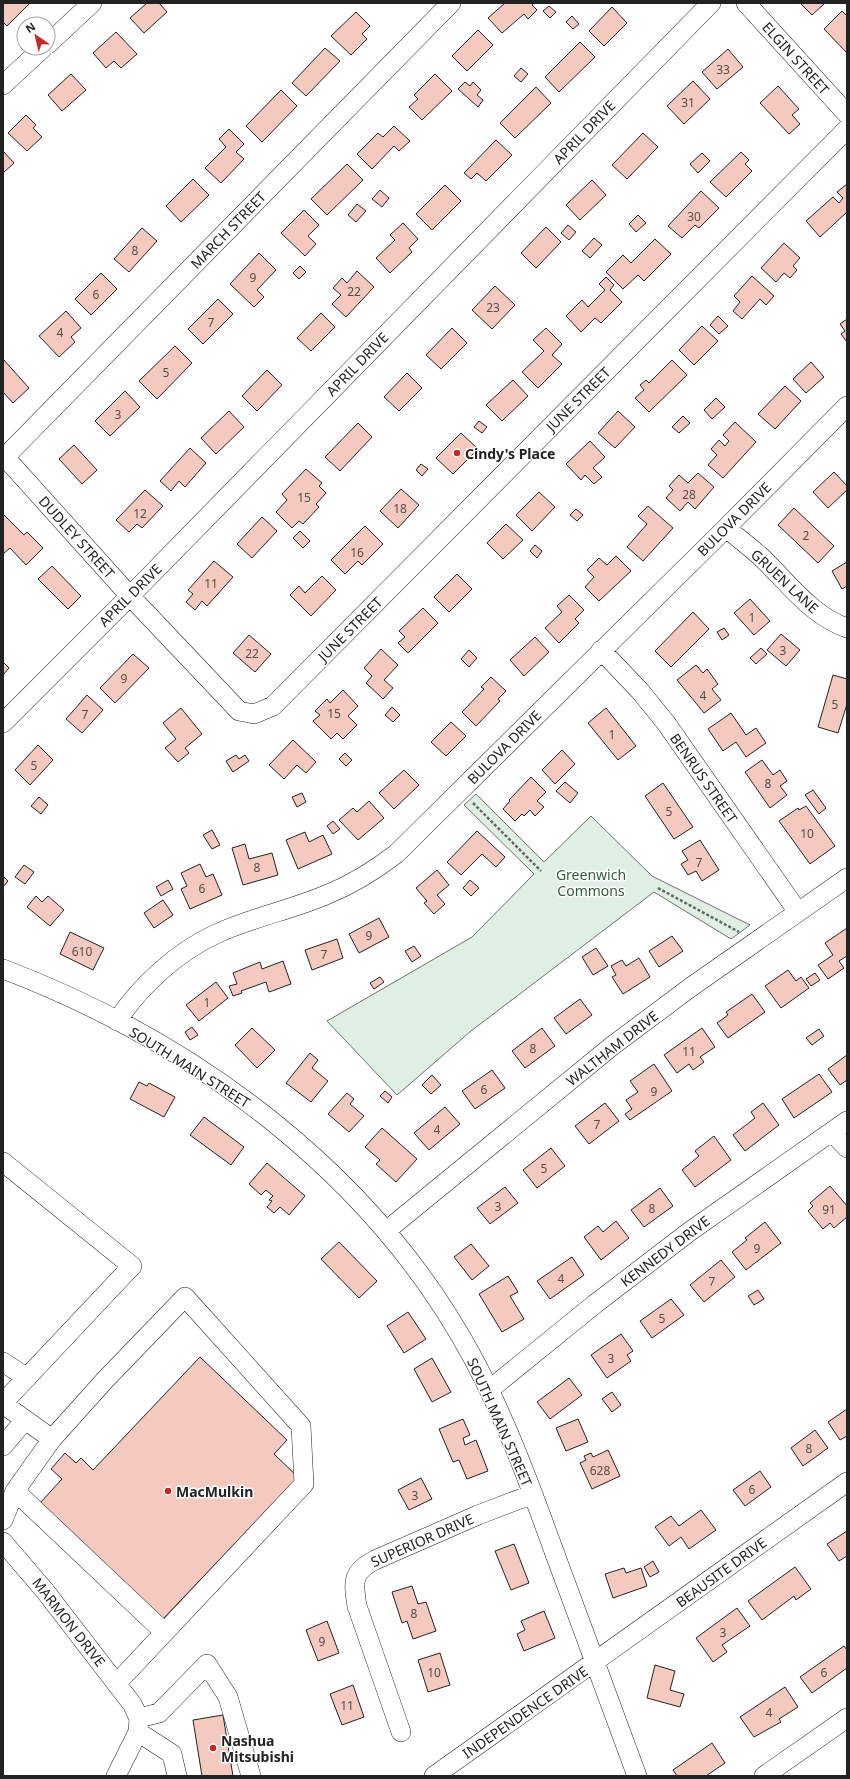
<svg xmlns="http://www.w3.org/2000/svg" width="850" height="1779" font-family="'Noto Sans',sans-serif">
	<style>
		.green { fill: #e0efe3; stroke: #6f6f6f }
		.building { fill: #f3c9c0; stroke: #222 }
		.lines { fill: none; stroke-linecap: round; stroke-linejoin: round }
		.minor-casing { stroke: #222; stroke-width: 20 }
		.path { stroke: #646464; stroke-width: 2.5; stroke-dasharray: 3 2; stroke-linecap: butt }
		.minor { stroke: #fff; stroke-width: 19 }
		.poi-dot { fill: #c62828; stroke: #fff; stroke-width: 1.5 }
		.labels { text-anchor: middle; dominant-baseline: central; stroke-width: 3; stroke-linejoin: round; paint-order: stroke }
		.number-label { font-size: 12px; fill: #564c4a }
		.street-label { font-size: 14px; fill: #222; stroke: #fff }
		.poi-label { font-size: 14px; font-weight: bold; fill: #222; stroke: #fff; text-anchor: start }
		.park-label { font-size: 14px; fill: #2f5e38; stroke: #fff }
	</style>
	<rect width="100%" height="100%" fill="#fff"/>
	<path class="green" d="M476 794 544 862 591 816 652 876 750 925 731 939 654 892 471 1031 397 1095 327 1021 472 937 534 874 464 805Z"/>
	<path class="building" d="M3 3H30L7 26 3 22Z
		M147 3H159L167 12 144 33 130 18Z
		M505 3H534L532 5 537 10 528 19 524 14 502 33 488 18Z
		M800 3H825L812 15Z
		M549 6 556 12 550 18 543 11Z
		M612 7 627 23 604 46 589 31Z
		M842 11 847 16V53L824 29Z
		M356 12 370 26 362 34 367 39 351 55 331 36Z
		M572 16 579 24 573 29 566 22Z
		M478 30 493 45 467 71 452 56Z
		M116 32 137 54 121 68 114 61 106 68 93 53Z
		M580 42 595 57 559 92 545 77Z
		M325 48 340 61 306 96 292 83Z
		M728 49 743 67 717 89 702 72Z
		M521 68 528 74 521 82 514 76Z
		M71 74 86 90 62 111 48 95Z
		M435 74 452 91 422 120 409 107 418 99 414 95Z
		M693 81 710 99 684 124 667 106Z
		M465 82 470 86 473 82 481 90 477 95 483 100 478 107 458 89Z
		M778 86 799 109 792 115 800 124 789 134 760 103Z
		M536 87 551 103 515 138 500 123Z
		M281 90 297 106 262 142 246 126Z
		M26 115 36 125 33 128 42 137 27 151 8 133Z
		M394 126 410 141 399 151 394 146 372 169 357 154 378 133 383 137Z
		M229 129 244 144 236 152 244 159 221 183 205 168 226 147 219 139Z
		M643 133 658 147 627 179 612 165Z
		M496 140 512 155 486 181 477 173 471 179 464 173Z
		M3 151 14 163 3 173Z
		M741 152 749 160 745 164 752 171 726 197 710 182Z
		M702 153 710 161 698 173 690 164Z
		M347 164 363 180 327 215 311 199Z
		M193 179 209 195 181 222 166 206Z
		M592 180 606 195 580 220 566 205Z
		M847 184V212L820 237 806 221 833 197 839 203 843 198 837 192Z
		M445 185 461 201 432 230 416 214Z
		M380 190 389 198 382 207 372 199Z
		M701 191 719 208 699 228 695 225 682 238 668 226Z
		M357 204 366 211 356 222 348 215Z
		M304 210 319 225 308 236 316 244 305 256 281 233Z
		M638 215 646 223 636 232 629 224Z
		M403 223 418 239 409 248 412 252 390 273 376 258 395 240 390 235Z
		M568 225 576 232 569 240 561 233Z
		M546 227 561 242 536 268 521 253Z
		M142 228 157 241 129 272 114 259Z
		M594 238 602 245 590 258 582 251Z
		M655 239 671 254 644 281 638 275 623 289 606 272 623 255 631 263Z
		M784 243 800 258 793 266 797 270 790 278 784 273 776 282 761 268Z
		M259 253 276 270 257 290 264 297 254 307 230 284Z
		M300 266 306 272 299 279 293 273Z
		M357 271 374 287 346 317 332 304 341 295 333 288 342 278 347 283Z
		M101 273 117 289 91 315 75 299Z
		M752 276 774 296 766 305 760 299 742 319 733 311 740 302 734 296Z
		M606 277 614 285 610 290 622 302 601 323 595 318 581 332 566 316 582 300 588 307 605 290 599 284Z
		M495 286 515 305 492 329 472 310Z
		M218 299 233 314 203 344 188 329Z
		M66 311 81 328 71 337 75 342 59 357 39 336Z
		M321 313 335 327 311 351 297 338Z
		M718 316 728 326 719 334 710 325Z
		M847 319V342L841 334 845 331 840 324Z
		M702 326 718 341 694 365 679 350Z
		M452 328 467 343 441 369 426 355Z
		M546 328 562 344 552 355 562 364 538 388 522 372 544 351 533 340Z
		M175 346 192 363 157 399 139 381Z
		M3 359 29 388 13 403 3 392Z
		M672 360 687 375 649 412 635 398 644 390 640 385 646 380 649 383Z
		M811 362 824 377 806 393 793 379Z
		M267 370 282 385 257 411 242 396Z
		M407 373 422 388 399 411 384 397Z
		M513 380 528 396 502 421 486 405Z
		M785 386 801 401 775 429 758 414Z
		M125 391 140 407 110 436 95 421Z
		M716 398 725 407 712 419 704 410Z
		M229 411 244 427 216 454 201 438Z
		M618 411 635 427 615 448 598 433Z
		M683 416 690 423 679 433 672 427Z
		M479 421 487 427 482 433 474 427Z
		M735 422 756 442 723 478 708 465 717 455 711 449 719 440 725 446 729 441 723 435Z
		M358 423 372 437 340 471 325 457Z
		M461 433 478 449 453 474 436 458Z
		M590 441 605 457 593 468 602 477 594 484 585 475 581 480 566 464Z
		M74 445 97 470 82 484 59 459Z
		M190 448 206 463 185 487 179 481 171 491 160 481Z
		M421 464 428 469 422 476 416 470Z
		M306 469 322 483 319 486 326 493 316 504 319 507 303 524 299 521 292 528 276 512 287 500 282 494Z
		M834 472 847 486V490L828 508 813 492Z
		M698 473 714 487 695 509 688 502 680 511 666 498 673 490 669 486 679 475 688 483Z
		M401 489 419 505 398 528 380 511Z
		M145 490 163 506 142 528 137 524 129 532 116 520Z
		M539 492 555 507 532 531 516 515Z
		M648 506 673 528 643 561 627 547 647 524 638 516Z
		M794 508 834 546 818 563 778 525Z
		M576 509 583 515 577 521 570 515Z
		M3 514 24 535 27 532 43 548 26 565 10 548 3 554Z
		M262 517 277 531 252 558 237 544Z
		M506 524 523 540 503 559 487 543Z
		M365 526 383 544 362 565 358 561 345 574 331 560Z
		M300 531 310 541 303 548 293 538Z
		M535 545 542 551 537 558 530 551Z
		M616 556 631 571 599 601 585 587 594 577 587 570 599 558 607 565Z
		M214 561 233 577 207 606 202 601 195 610 186 602 193 594 188 590Z
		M847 562V586L842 589 832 571Z
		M52 566 81 596 68 609 38 579Z
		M457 574 472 589 449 612 434 597Z
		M322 576 336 590 311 616 290 595 299 586 305 593Z
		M569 595 584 610 575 619 579 623 559 643 545 628 562 612 557 606Z
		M750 599 770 621 754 635 734 613Z
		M423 608 438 623 408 653 398 643 405 637 399 631Z
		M693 612 709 629 671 667 655 651Z
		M724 628 729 635 722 640 717 632Z
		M781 634 800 650 786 666 767 650Z
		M249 635 271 654 255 672 233 653Z
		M535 637 549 652 524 676 510 660Z
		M761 648 767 654 756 664 750 658Z
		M381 649 398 665 384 680 393 688 383 699 366 683 372 676 364 668Z
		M469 650 477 658 469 667 461 659Z
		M133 654 149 668 115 703 100 688Z
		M3 662 9 668 3 675Z
		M696 665 703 673 707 669 718 684 712 689 721 700 704 713 677 680Z
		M833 675 847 679V704L838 733 818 727Z
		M491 677 506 691 498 699 500 701 476 726 462 712 484 689 481 687Z
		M343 690 358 706 348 716 357 725 343 739 337 733 331 739 313 721 320 715 315 711 327 699 330 703Z
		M87 695 103 710 82 733 66 719Z
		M392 707 400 715 393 722 385 715Z
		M181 708 202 734 185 748 189 753 178 762 165 748 176 739 163 723Z
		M606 708 636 746 618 760 588 723Z
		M731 713 746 735 756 728 766 743 746 757 736 742 723 751 708 729Z
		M451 722 466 736 446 756 431 742Z
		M293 740 316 762 306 773 297 765 284 779 269 765Z
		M38 745 53 760 30 785 15 770Z
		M562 750 575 764 555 784 542 770Z
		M345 753 352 760 346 766 339 759Z
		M236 755 239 759 245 755 249 761 233 772 226 761Z
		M762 760 773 775 780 770 787 781 780 786 787 795 770 808 745 772Z
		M404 770 419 785 394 809 379 793Z
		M531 777 546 792 537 801 544 807 535 816 530 810 524 816 522 814 515 821 503 809 510 801 509 800Z
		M565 782 578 793 570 803 556 791Z
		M663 783 693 827 674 839 645 796Z
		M813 790 826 808 819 814 805 795Z
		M302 793 306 802 297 807 292 797Z
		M39 797 48 805 41 814 31 806Z
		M369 801 384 818 358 840 339 820 353 808 357 812Z
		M806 806 835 846 810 864 779 821 798 808 799 810Z
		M333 821 340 829 333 834 327 826Z
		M212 830 220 845 212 849 203 835Z
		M477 831 505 857 496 867 482 854 461 875 447 862Z
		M305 832 309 842 323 835 332 854 298 869 286 840Z
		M700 840 719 870 702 881 696 871 688 875 681 864 688 860 682 851Z
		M245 844 249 859 272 853 278 875 243 885 232 848Z
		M200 864 206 877 213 874 222 895 190 909 181 889 187 886 181 873Z
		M24 865 34 872 25 884 15 877Z
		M437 870 449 885 437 895 445 904 434 914 424 903 427 901 416 888Z
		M3 876 8 881 3 887Z
		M168 880 173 889 161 896 156 887Z
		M470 880 479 888 471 896 463 888Z
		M36 896 42 902 48 896 64 910 50 926 27 907Z
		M163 900 173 915 154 928 144 913Z
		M379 918 389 937 359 953 349 934Z
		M847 928V956L839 961 844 968 828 979 818 965 833 955 825 943Z
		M70 932 104 948 93 970 60 954Z
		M672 936 683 951 659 967 649 951Z
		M337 939 343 958 312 970 305 950Z
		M414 946 421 956 412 962 405 951Z
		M596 948 608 966 593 975 582 957Z
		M639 958 650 977 623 994 612 977 616 975 611 966 622 960 626 966Z
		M283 961 291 984 269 992 266 982 241 991 242 993 233 996 229 986 237 984 233 973 260 962 262 969Z
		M788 970 796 981 801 977 809 988 781 1008 765 986Z
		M815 973 820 980 811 986 806 979Z
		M380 977 384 982 374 989 370 983Z
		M216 982 228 998 199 1021 186 1005Z
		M752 994 765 1012 728 1038 717 1023 728 1015 726 1012Z
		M580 999 592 1015 566 1034 554 1018Z
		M192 1027 198 1035 190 1040 185 1032Z
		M252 1028 275 1050 257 1068 235 1045Z
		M542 1028 555 1046 525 1068 512 1051Z
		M702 1028 715 1047 700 1057 704 1062 693 1070 689 1064 677 1073 664 1055Z
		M819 1029 824 1036 812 1045 806 1038Z
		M310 1053 318 1060 312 1068 328 1081 311 1102 286 1083Z
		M847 1055V1080L840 1085 828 1069Z
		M654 1064 672 1091 630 1120 625 1114 632 1109 626 1100 638 1092 630 1081Z
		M492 1070 505 1088 475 1109 462 1091Z
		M819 1074 832 1092 794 1118 782 1099Z
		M432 1075 441 1085 431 1094 422 1085Z
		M139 1082 147 1086 149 1083 175 1097 164 1117 130 1099Z
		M385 1091 392 1097 388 1103 380 1096Z
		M347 1093 354 1099 350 1104 364 1116 349 1132 328 1114Z
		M605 1103 619 1121 589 1144 575 1126Z
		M763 1103 779 1125 745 1151 733 1135 755 1118 751 1112Z
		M445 1107 460 1124 429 1150 414 1133Z
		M204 1117 244 1147 231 1165 190 1135Z
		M382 1128 417 1159 396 1182 376 1164 380 1160 365 1147Z
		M714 1136 731 1160 695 1187 682 1170 699 1156 695 1151Z
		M551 1148 565 1166 537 1188 523 1170Z
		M267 1163 305 1196 289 1215 280 1207 274 1213 267 1207 272 1201 269 1200 273 1196 266 1190 261 1195 249 1184Z
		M830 1186 847 1206V1217L834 1228 830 1223 823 1229 808 1211 813 1206 810 1203Z
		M505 1187 518 1203 490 1224 477 1208Z
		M660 1188 673 1206 644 1227 631 1210Z
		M616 1221 629 1238 601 1260 584 1237 598 1226 603 1232Z
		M765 1222 781 1243 746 1270 732 1252 747 1240 745 1238Z
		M339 1242 377 1281 359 1298 321 1259Z
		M471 1244 489 1266 472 1280 454 1257Z
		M572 1257 584 1275 550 1299 537 1281Z
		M721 1260 735 1277 704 1302 690 1285Z
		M508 1276 518 1292 510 1296 524 1319 502 1332 479 1294Z
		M758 1290 764 1299 754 1305 748 1296Z
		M671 1299 684 1315 652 1338 640 1321Z
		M408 1312 426 1339 404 1353 387 1326Z
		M621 1334 633 1351 627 1355 631 1361 607 1378 591 1355Z
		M200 1357 287 1440 274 1454 298 1477 163 1619 40 1503 62 1479 51 1469 65 1453 76 1463 81 1458 93 1470Z
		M432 1358 451 1392 432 1402 414 1369Z
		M569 1378 582 1395 550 1419 537 1402Z
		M612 1392 621 1405 612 1412 602 1399Z
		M847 1409V1436L840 1440 828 1422Z
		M463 1419 470 1435 463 1438 465 1445 476 1440 488 1471 467 1479 459 1460 453 1462 439 1429Z
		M578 1419 588 1442 566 1451 556 1428Z
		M815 1430 828 1448 803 1466 791 1448Z
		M608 1450 620 1476 592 1489 580 1463 586 1460 584 1456 591 1453 593 1457Z
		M760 1471 771 1487 745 1506 733 1490Z
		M421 1478 432 1499 409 1510 398 1490Z
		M701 1510 716 1530 689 1549 681 1537 669 1546 655 1527 671 1516 679 1526Z
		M847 1531V1556L839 1561 827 1544Z
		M514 1544 529 1583 511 1590 495 1551Z
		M653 1561 659 1572 650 1577 644 1567Z
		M795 1567 811 1589 796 1600 794 1596 762 1620 748 1601Z
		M624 1568 626 1573 641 1568 647 1586 613 1598 605 1574Z
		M412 1586 418 1604 426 1602 436 1631 413 1639 407 1621 402 1623 392 1592Z
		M737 1608 750 1626 722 1645 727 1652 713 1662 696 1638Z
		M544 1611 555 1638 524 1651 517 1634 525 1630 521 1621Z
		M327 1621 339 1653 318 1661 306 1630Z
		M844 1646 847 1650V1668L812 1693 800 1677Z
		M440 1653 450 1685 428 1692 418 1660Z
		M655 1665 675 1671 670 1690 684 1694 680 1707 647 1698Z
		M353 1685 364 1717 342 1725 330 1694Z
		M785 1687 798 1707 779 1719 781 1722 754 1737 740 1717Z
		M223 1715 233 1776H202L193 1720Z
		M712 1743 725 1763 706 1776H677L673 1770Z"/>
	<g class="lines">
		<g class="minor-casing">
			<path id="minor" d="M746 3 847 114
				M48 44 92 3
				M3 85 43 48
				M3 455 130 596 239 711 254 714 273 706 847 129
				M5 457 451 3
				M726 528C737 537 749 546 760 556 788 582 810 615 847 628
				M601 650 640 691 666 723 798 912
				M3 723 130 596 711 3
				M3 969C197 1043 375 1175 474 1360 507 1422 531 1488 555 1554 583 1628 610 1702 637 1776
				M117 1021C140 986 177 952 216 934 252 917 292 910 328 894 353 884 375 870 396 854L726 528 847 406
				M832 1132 847 1148
				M3 1162 132 1266 3 1403
				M386 1231 612 1046 691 987 847 878
				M3 1362 27 1378
				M489 1390 595 1304 689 1232 847 1121
				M3 1404 52 1439 15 1491 3 1520
				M52 1439 105 1380 185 1297 301 1426 304 1484 117 1683
				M3 1446 25 1420
				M15 1491 164 1632
				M3 1542 45 1591 132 1704 139 1718 138 1732 116 1776
				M139 1718 159 1713 207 1664 228 1697 251 1776
				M138 1732 172 1754 177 1776
				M401 1732 357 1606C353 1581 352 1572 375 1560L478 1515 533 1494
				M434 1776 847 1482
				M764 1776 847 1718"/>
		</g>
		<path class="path" d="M473 803 541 871
			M658 888 739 932"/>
		<use href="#minor" class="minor"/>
	</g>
	<g class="poi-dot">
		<circle cx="457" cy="453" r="4"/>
		<circle cx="168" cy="1491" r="4"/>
		<circle cx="213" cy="1748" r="4"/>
	</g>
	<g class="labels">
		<g class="number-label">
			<text x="723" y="69">33</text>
			<text x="688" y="102">31</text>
			<text x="694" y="216">30</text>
			<text x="135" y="250">8</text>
			<text x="253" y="277">9</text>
			<text x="354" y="291">22</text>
			<text x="96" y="294">6</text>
			<text x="493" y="307">23</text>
			<text x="211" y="322">7</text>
			<text x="60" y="332">4</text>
			<text x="166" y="372">5</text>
			<text x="118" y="414">3</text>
			<text x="689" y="494">28</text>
			<text x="304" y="497">15</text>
			<text x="400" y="508">18</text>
			<text x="140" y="513">12</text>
			<text x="806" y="535">2</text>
			<text x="357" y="552">16</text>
			<text x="211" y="583">11</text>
			<text x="752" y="617">1</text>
			<text x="783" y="650">3</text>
			<text x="252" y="653">22</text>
			<text x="124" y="678">9</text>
			<text x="703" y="695">4</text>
			<text x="835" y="704">5</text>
			<text x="334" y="713">15</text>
			<text x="85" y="714">7</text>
			<text x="612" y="734">1</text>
			<text x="34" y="765">5</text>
			<text x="768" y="783">8</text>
			<text x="669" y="811">5</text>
			<text x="807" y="833">10</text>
			<text x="699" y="862">7</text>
			<text x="257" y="867">8</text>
			<text x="202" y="888">6</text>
			<text x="369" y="935">9</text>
			<text x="82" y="951">610</text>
			<text x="324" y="954">7</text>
			<text x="207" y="1002">1</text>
			<text x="533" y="1048">8</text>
			<text x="689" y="1051">11</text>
			<text x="484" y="1089">6</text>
			<text x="654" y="1091">9</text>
			<text x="597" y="1124">7</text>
			<text x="437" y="1129">4</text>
			<text x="544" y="1168">5</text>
			<text x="498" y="1206">3</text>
			<text x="652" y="1208">8</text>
			<text x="829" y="1209">91</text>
			<text x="757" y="1248">9</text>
			<text x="561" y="1278">4</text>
			<text x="712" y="1281">7</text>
			<text x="662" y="1318">5</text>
			<text x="611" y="1358">3</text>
			<text x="809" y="1448">8</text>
			<text x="600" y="1470">628</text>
			<text x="752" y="1489">6</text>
			<text x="415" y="1495">3</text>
			<text x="414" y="1613">8</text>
			<text x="723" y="1632">3</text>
			<text x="322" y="1641">9</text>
			<text x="434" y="1672">10</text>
			<text x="824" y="1672">6</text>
			<text x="347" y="1705">11</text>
			<text x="769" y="1712">4</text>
		</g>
		<g class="street-label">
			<text transform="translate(796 58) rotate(48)">ELGIN STREET</text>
			<text transform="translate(584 132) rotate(-46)">APRIL DRIVE</text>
			<text transform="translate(228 230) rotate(-46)">MARCH STREET</text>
			<text transform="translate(357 364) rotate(-46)">APRIL DRIVE</text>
			<text transform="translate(578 399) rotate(-45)">JUNE STREET</text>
			<text transform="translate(734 519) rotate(-45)">BULOVA DRIVE</text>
			<text transform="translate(77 537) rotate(48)">DUDLEY STREET</text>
			<text transform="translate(785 581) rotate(43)">GRUEN LANE</text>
			<text transform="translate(130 595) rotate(-45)">APRIL DRIVE</text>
			<text transform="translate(350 629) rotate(-45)">JUNE STREET</text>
			<text transform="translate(504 747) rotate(-45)">BULOVA DRIVE</text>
			<text transform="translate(704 778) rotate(55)">BENRUS STREET</text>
			<text transform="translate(612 1048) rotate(-38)">WALTHAM DRIVE</text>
			<text transform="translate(190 1067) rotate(32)">SOUTH MAIN STREET</text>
			<text transform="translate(665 1251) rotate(-37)">KENNEDY DRIVE</text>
			<text transform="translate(500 1422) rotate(66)">SOUTH MAIN STREET</text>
			<text transform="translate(422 1540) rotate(-24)">SUPERIOR DRIVE</text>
			<text transform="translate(721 1572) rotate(-36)">BEAUSITE DRIVE</text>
			<text transform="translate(69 1622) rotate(52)">MARMON DRIVE</text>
			<text transform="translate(525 1712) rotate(-35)">INDEPENDENCE DRIVE</text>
		</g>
		<g class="poi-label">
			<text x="465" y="453">Cindy's Place</text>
			<text x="176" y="1491">MacMulkin</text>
			<text x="221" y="1740">Nashua<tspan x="221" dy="16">Mitsubishi</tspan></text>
		</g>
		<g class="park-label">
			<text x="591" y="874">Greenwich<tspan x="591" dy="16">Commons</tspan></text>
		</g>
	</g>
	<rect width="850" height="1779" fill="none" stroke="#222222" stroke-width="8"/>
	<g transform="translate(36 36) rotate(326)"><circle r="19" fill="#ffffff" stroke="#a7a7a7"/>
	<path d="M0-3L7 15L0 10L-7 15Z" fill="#c62828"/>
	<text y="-6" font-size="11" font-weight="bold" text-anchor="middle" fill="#222222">N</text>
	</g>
</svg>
